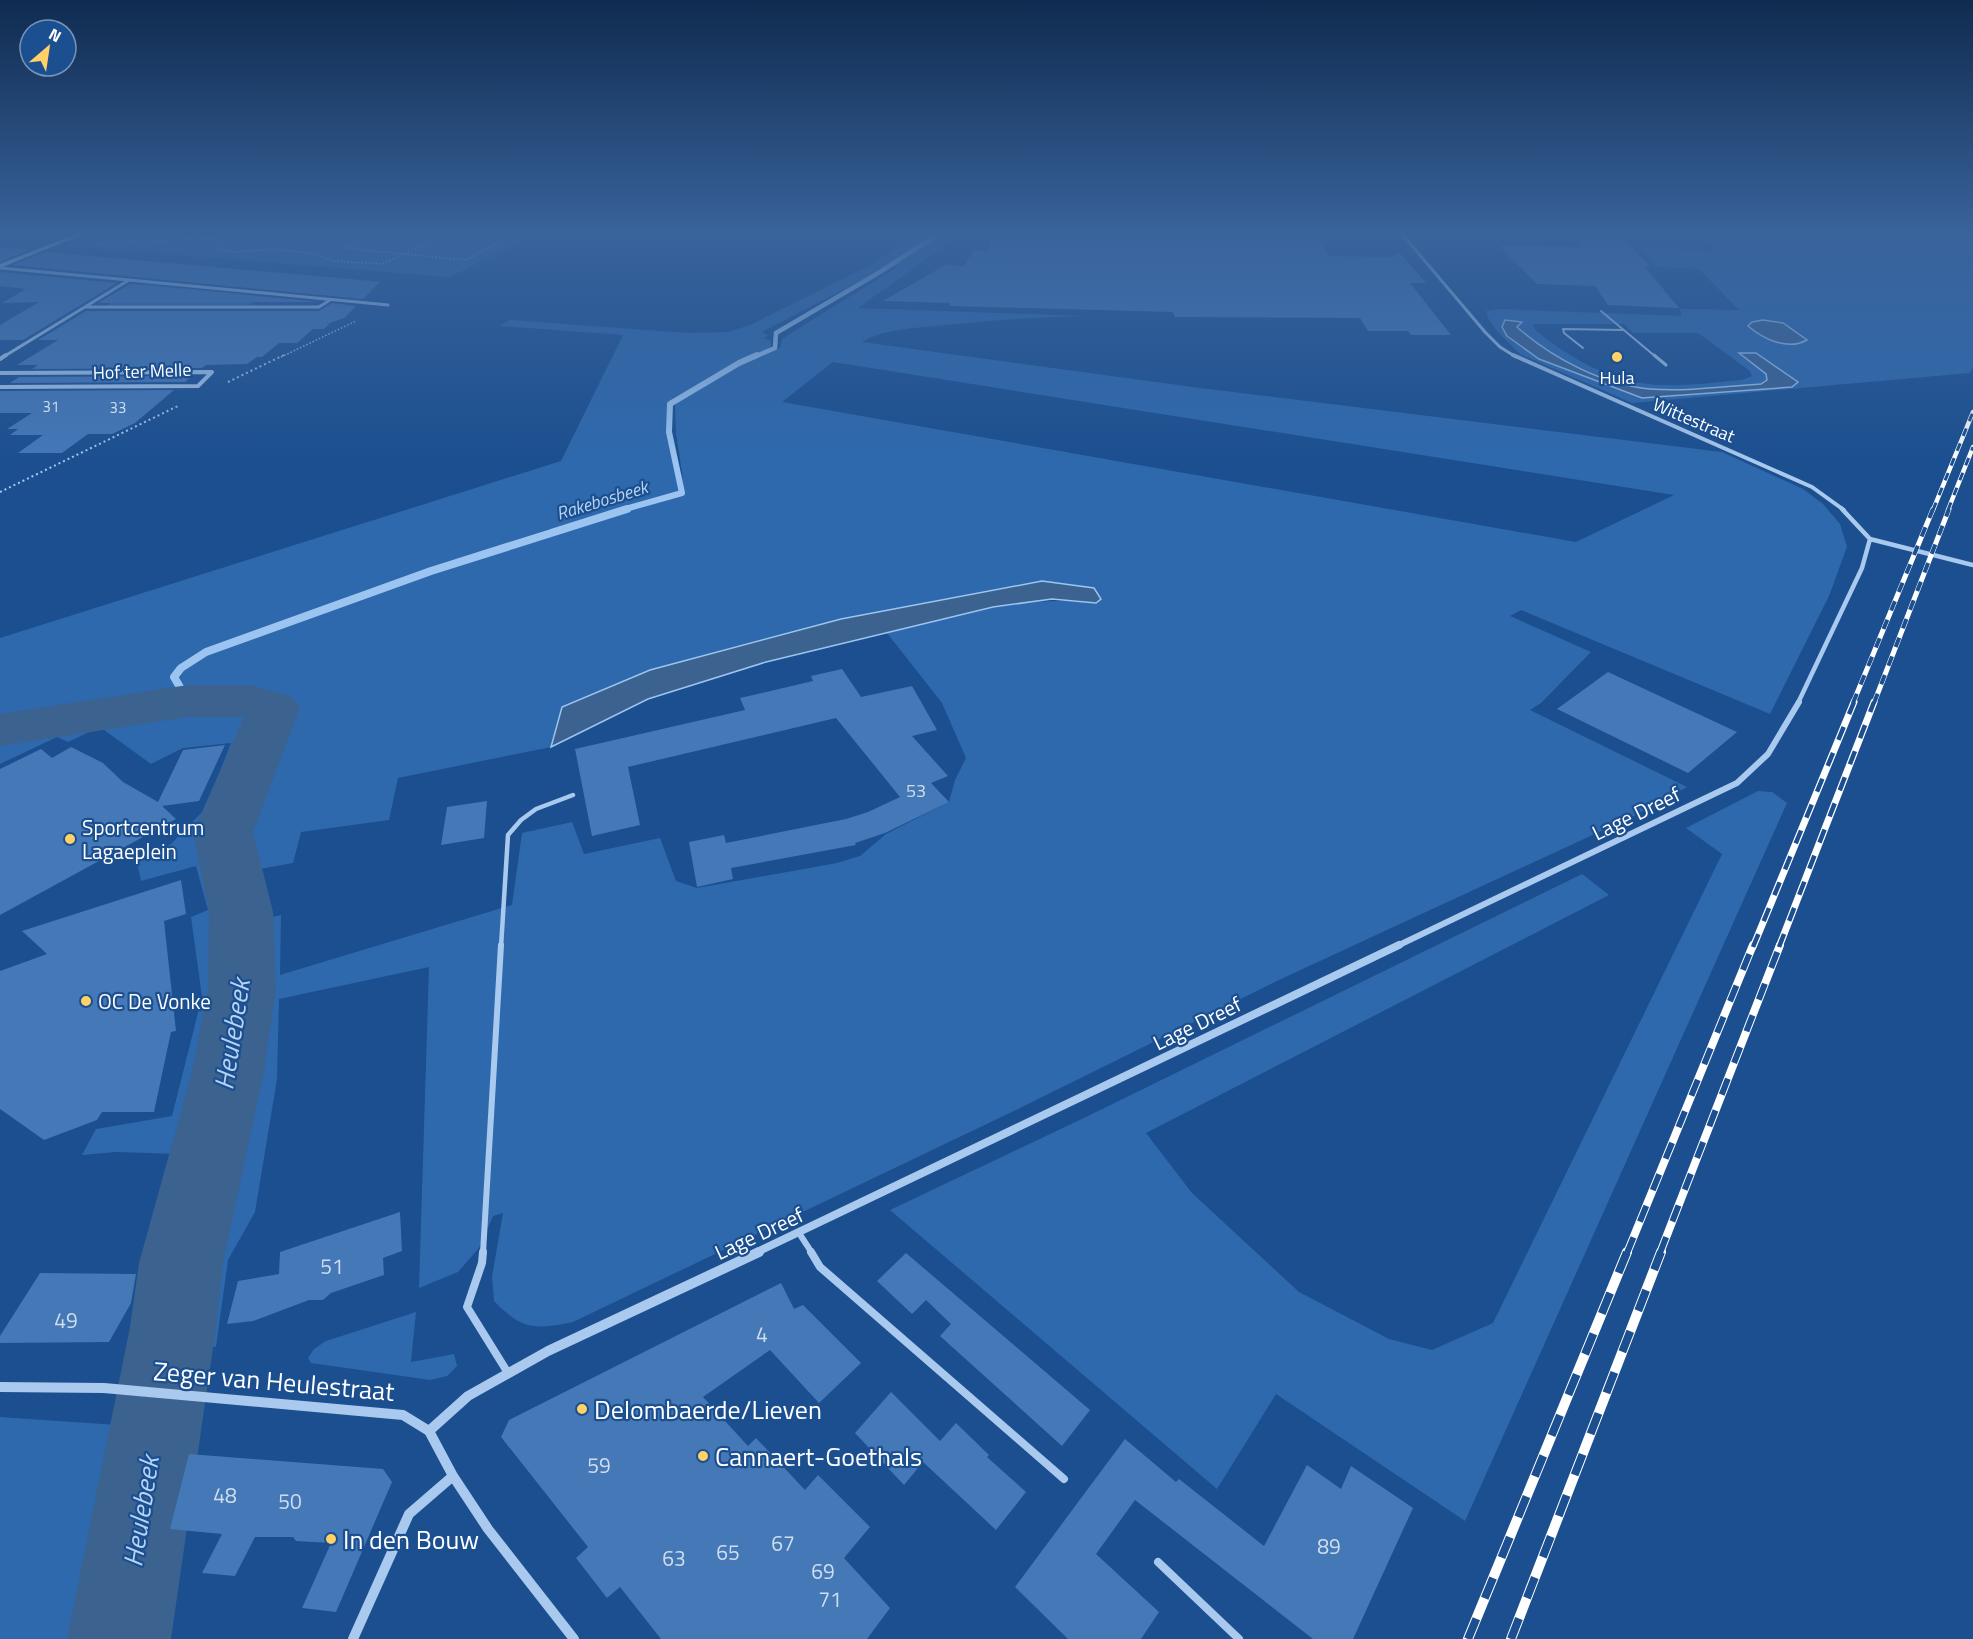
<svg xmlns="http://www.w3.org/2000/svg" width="1973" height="1639" font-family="'Titillium Web',sans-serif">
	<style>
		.green { fill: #2e69ad; fill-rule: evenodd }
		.water { fill: #3c6290; stroke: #9cc4f0; stroke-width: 1.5 }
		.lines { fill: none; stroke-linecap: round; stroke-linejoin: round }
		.stream-far2 { stroke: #9cc4f0; stroke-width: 4.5 }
		.stream-far1 { stroke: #9cc4f0; stroke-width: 6 }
		.stream { stroke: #9cc4f0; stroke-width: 8 }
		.river { fill: #3c6290; fill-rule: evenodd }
		.building { fill: #4478b7 }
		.path-far1 { stroke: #a9c9ee; stroke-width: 1.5; stroke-dasharray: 1.5 2; stroke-linecap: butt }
		.path { stroke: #a9c9ee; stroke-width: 2; stroke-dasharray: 2 3; stroke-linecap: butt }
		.lane-far4 { stroke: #a9c9ee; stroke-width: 2 }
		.lane-far3 { stroke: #a9c9ee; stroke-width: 3 }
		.lane-far2 { stroke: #a9c9ee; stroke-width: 4.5 }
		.lane-far1 { stroke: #a9c9ee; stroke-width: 6 }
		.lane { stroke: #a9c9ee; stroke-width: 8 }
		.street-far5 { stroke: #a9c9ee; stroke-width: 3 }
		.street-far4 { stroke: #a9c9ee; stroke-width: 4 }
		.street-far3 { stroke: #a9c9ee; stroke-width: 4.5 }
		.street-far2 { stroke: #a9c9ee; stroke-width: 6 }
		.street-far1 { stroke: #a9c9ee; stroke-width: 8 }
		.street { stroke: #a9c9ee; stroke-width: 10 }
		.secondary { fill: #d6e6fa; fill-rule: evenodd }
		.rail-far4-casing { stroke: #fff; stroke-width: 4.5 }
		.rail-far3-casing { stroke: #fff; stroke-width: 5 }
		.rail-far2-casing { stroke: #fff; stroke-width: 7 }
		.rail-far1-casing { stroke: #fff; stroke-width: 8 }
		.rail-casing { stroke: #fff; stroke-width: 10 }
		.rail-far4 { stroke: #1b4f8f; stroke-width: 3; stroke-dasharray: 8; stroke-linecap: butt }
		.rail-far3 { stroke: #1b4f8f; stroke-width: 4; stroke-dasharray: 10; stroke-linecap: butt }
		.rail-far2 { stroke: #1b4f8f; stroke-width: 4.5; stroke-dasharray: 14; stroke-linecap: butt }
		.rail-far1 { stroke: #1b4f8f; stroke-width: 6; stroke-dasharray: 17; stroke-linecap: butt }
		.rail { stroke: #1b4f8f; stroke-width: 8; stroke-dasharray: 22; stroke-linecap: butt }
		.poi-dot { fill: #ffd166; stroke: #1b4f8f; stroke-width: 2 }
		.labels { text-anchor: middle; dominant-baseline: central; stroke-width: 4.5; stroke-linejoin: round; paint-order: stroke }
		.far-number-label { font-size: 15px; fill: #d0dded }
		.far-street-label { font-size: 18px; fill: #fff; stroke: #1b4f8f }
		.far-poi-label { font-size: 18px; fill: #fff; stroke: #1b4f8f }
		.far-water-label { font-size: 18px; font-style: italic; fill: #b5d3f5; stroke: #1b4f8f }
		.number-label { font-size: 18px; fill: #d0dded }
		.street-label { font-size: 21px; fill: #fff; stroke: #1b4f8f }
		.poi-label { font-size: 21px; fill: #fff; stroke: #1b4f8f; text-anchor: start }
		.near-number-label { font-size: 21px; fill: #d0dded }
		.near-street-label { font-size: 26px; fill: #fff; stroke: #1b4f8f }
		.near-poi-label { font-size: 26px; fill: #fff; stroke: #1b4f8f; text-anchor: start }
		.near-water-label { font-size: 27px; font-style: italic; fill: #b5d3f5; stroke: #1b4f8f }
	</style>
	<rect width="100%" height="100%" fill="#1b4f8f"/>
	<path class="green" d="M97 234H538L449 277 67 246Z
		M914 234H961L858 308 1084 316C1038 317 992 320 946 325 919 328 885 328 862 342L1200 388 1722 452 1803 489 1823 504 1840 524 1847 547 1829 596 1770 714 1521 610 1510 616 1591 652 1541 703 1530 710 1687 787 1636 815 1281 979 1020 1108 573 1322C535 1330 522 1330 494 1301L492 1277 503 1213 493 1216 479 1248 458 1272 419 1288 429 967 279 999 277 1079 255 1212 228 1260 216 1347 181 1342 220 1146 180 1154 116 1152 82 1155 96 1129 172 1116 202 997 191 917 208 910 196 866 141 881 137 862 171 844 205 809 231 743 183 748 151 764 100 727 68 742 57 737 0 764V638L561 461 623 335 500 326 510 320 688 333 728 332 750 325 873 264ZM888 266 897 267 782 339 780 348 731 369 675 404 676 433 683 479 670 445 669 404 727 368 771 348V341L764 338 768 335 762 332ZM833 362 1674 495 1576 542 782 402ZM549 529 553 532 311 615 309 613 366 590ZM1042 581 1096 603C1024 594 956 616 887 633L942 703 966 758 955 780 949 802 886 834 860 856 837 863 697 888 676 881 660 838 584 854 572 822 522 833 512 905 280 975 281 915 232 926C232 889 215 854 218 817L237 815 230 834 243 872 293 863 301 832 389 820 398 778 551 747 563 707 650 670 841 619ZM246 694 272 699 283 710 254 709 235 703Z
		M1699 234H1973V368L1970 373 1632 403 1520 354 1498 332 1488 318 1486 311 1499 309 1682 316 1680 309 1739 310 1699 269 1657 267 1641 248 1716 251ZM1521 323 1517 327C1552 358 1602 385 1650 389 1686 392 1725 386 1761 384L1767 380 1766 374 1740 354 1756 353 1797 382 1792 387 1642 398 1507 336ZM1533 324H1624L1633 333H1698L1750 371 1752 376 1742 380C1717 382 1690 386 1664 385 1616 385 1572 360 1535 330Z
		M144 284 260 296 249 305H107L134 287Z
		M1758 791 1772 792 1787 803 1465 1521 1276 1394 1217 1489 890 1210 1088 1116 1582 874 1609 895 1146 1133 1192 1193 1299 1292 1389 1339 1432 1350 1493 1323 1722 854 1686 828Z
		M416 1312 411 1362 454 1354 457 1366 447 1376 430 1380 311 1363 308 1358 314 1349 326 1341Z
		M0 1417 132 1426 96 1639H0Z"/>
	<path class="water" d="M1505 320 1522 322 1517 327C1552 358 1603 385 1650 389 1686 392 1725 386 1761 384L1767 380 1766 374 1739 353H1756L1798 382 1792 387 1642 398 1539 359 1507 336 1502 327Z
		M1763 320 1783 323 1807 340C1788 351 1763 339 1748 326L1752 322Z
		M1042 581 1094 588 1101 599 1096 603 1052 599 993 607 766 662 648 699 551 747 562 707 650 670 841 619Z"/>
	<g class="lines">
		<path class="stream-far2" d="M754 357 775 348 776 333 880 272 938 234"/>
		<path class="stream-far1" d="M622 510 682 493 669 432 670 404 739 363 757 355"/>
		<path class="stream" d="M188 701 174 677 181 668 206 652 431 571 627 509"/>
		<path class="river" d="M188 685H251L292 697 300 708 253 832 273 912 276 989 264 1072 223 1263 216 1327 171 1639H67L130 1327 139 1263 192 1072 208 989 209 912 193 832 244 717H188L0 746V714Z"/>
	</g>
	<path class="building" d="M991 234H1316L1330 256 1390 257 1400 253 1426 283H1410L1451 335H1411L1408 331H1368L1360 318 1175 317 1173 312 950 306V303L883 301 947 264 963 267 974 250 988 251Z
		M1573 234H1620L1650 267H1645L1679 308 1608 305 1595 286 1537 284 1499 246 1583 247Z
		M0 248 21 249 29 250 0 262Z
		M46 252 350 279 380 282 363 299 12 265Z
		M0 272 117 283 23 340H0V325L39 302 2 303 26 289 0 286Z
		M130 284 320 302 98 303Z
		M332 303 356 306 344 318 330 323 324 329H313L297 343H279L262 357H257L247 364 206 365 202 368 32 369 38 365H17L58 340H38L86 311H319Z
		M192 376 185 382 10 383 19 377Z
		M174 390 135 423 112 434H88L62 453H18L43 435H10L18 429H7L32 413H0V391Z
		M842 669 861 697 912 686 937 730 912 736 948 776 931 783 949 802 885 833 855 843 856 845 731 868 733 879 697 887 689 842 724 835 726 843 846 819 868 812 900 797 836 718 628 767 640 825 592 836 575 749 745 710 740 698 813 681 811 676Z
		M1608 672 1737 732 1688 773 1557 709Z
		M225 745 199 801 162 806 176 819 0 915V769L41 749 52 758 71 747 103 763 123 782 158 802 183 750Z
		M487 801 484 838 441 845 447 807Z
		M181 880 186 914 164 921 176 1031 171 1032 154 1112H102L97 1120 44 1140 0 1109V971L47 954 22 931Z
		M400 1212 402 1251 383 1258 384 1275 331 1293 323 1300H309L253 1321 227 1324 238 1281 279 1274 280 1252Z
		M906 1253 1090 1410 1062 1446 940 1336 951 1324 926 1300 912 1314 877 1281Z
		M40 1273 136 1274 131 1303 109 1342 0 1343V1336Z
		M781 1283 794 1309 803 1305 861 1363 819 1403 770 1350 703 1397 748 1446 756 1438 805 1490 818 1475 870 1527 844 1558 890 1608 867 1639H661L620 1587 607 1598 576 1558 588 1547 501 1437 509 1420Z
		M891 1392 940 1441 956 1423 989 1455 987 1457 1026 1492 996 1530 923 1462 904 1485 855 1433Z
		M1125 1439 1176 1482 1179 1479 1264 1546 1307 1465 1341 1489 1351 1466 1413 1508 1353 1639H1313L1135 1500 1096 1554 1159 1612 1141 1639H1068L1015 1587Z
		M189 1454 383 1469 392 1482 336 1612 302 1608 331 1543 296 1541 293 1537H255L235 1576 202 1573 222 1534 170 1529Z"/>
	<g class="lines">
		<path class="path-far1" d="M227 234 218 246V250L236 252 274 249 315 254 333 261 382 264 448 234
			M375 234 344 248 466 260 516 234
			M99 243 121 234
			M96 244 223 238
			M281 357 356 321"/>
		<path class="path" d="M228 382 284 355
			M0 492 178 406"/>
		<path class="lane-far4" d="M1601 311 1656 357
			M1583 348 1564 333 1563 329 1623 330"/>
		<path class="lane-far3" d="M1654 355 1666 365"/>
		<path class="lane-far2" d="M501 947 508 835 521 820 536 809 573 795"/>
		<path class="lane-far1" d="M799 1233 812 1253
			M483 1253 501 945"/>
		<path class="lane" d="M483 1252 482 1263 467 1307 508 1373
			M811 1252 820 1267 1064 1479
			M1158 1562 1239 1639"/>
		<path class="street-far5" d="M1402 234 1485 332 1500 347 1516 357
			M0 268 129 280 3 357
			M129 280 388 305
			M85 307H319L330 300"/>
		<path class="street-far4" d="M1513 355 1812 487 1844 510
			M0 359 6 355
			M0 373 212 372 198 386 0 387"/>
		<path class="street-far3" d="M1842 509 1870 539
			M1870 539 1973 565
			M1798 703 1862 568 1870 539"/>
		<path class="street-far2" d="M1395 947 1737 783 1768 754 1799 702"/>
		<path class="street-far1" d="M755 1253 1399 945"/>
		<path class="street" d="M0 1387 104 1388 403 1415 429 1431 453 1476 488 1529 574 1639
			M429 1431 468 1396 548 1351 759 1252
			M353 1639 409 1514 453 1476"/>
		<path class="secondary" d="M76 234H84L0 268V264Z"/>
		<g class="rail-far4-casing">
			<path id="rail-far4" d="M1933 510 1973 412
				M1948 510 1973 447"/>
		</g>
		<g class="rail-far3-casing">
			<path id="rail-far3" d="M1853 703 1933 509
				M1874 703 1949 509"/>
		</g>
		<g class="rail-far2-casing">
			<path id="rail-far2" d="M1753 947 1854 702
				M1779 947 1874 702"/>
		</g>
		<g class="rail-far1-casing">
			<path id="rail-far1" d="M1627 1253 1753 945
				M1660 1253 1780 945"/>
		</g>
		<g class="rail-casing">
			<path id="rail" d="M1468 1639 1627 1252
				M1511 1639 1661 1252"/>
		</g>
		<use href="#rail-far4" class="rail-far4"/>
		<use href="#rail-far3" class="rail-far3"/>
		<use href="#rail-far2" class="rail-far2"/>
		<use href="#rail-far1" class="rail-far1"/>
		<use href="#rail" class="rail"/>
	</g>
	<linearGradient id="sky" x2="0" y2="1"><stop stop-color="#0f2b4f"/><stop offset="0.5" stop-color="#39639b"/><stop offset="1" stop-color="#39639b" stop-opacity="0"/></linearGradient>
	<rect width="1973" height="464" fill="url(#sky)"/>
	<g class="poi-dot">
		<circle cx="1617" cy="357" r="6"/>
		<circle cx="70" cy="839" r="6"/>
		<circle cx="86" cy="1001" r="6"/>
		<circle cx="582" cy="1409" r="6"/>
		<circle cx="703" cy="1456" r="6"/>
		<circle cx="331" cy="1539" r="6"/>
	</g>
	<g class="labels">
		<g class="far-number-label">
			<text x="51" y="406">31</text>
			<text x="118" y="407">33</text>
		</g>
		<g class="far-street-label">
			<text transform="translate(142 371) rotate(-2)">Hof ter Melle</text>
			<text transform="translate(1694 420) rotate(23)">Wittestraat</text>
		</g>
		<g class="far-poi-label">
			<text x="1617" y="377">Hula</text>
		</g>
		<g class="far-water-label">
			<text transform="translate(602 500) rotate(-17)">Rakebosbeek</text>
		</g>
		<g class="number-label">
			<text x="916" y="790">53</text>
		</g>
		<g class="street-label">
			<text transform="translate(1636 813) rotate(-26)">Lage Dreef</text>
			<text transform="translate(1197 1023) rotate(-26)">Lage Dreef</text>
			<text transform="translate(759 1233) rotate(-25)">Lage Dreef</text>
		</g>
		<g class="poi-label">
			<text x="82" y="827">Sportcentrum<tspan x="82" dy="24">Lagaeplein</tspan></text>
			<text x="98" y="1001">OC De Vonke</text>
		</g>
		<g class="near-number-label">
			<text x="332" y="1266">51</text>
			<text x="66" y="1320">49</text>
			<text x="762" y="1334">4</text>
			<text x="599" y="1465">59</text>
			<text x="225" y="1495">48</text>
			<text x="290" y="1501">50</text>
			<text x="783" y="1543">67</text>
			<text x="1329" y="1546">89</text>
			<text x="728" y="1552">65</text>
			<text x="674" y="1558">63</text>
			<text x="823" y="1571">69</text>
			<text x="830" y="1599">71</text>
		</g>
		<g class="near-street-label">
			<text transform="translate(274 1381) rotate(5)">Zeger van Heulestraat</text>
		</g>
		<g class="near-poi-label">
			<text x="594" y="1409">Delombaerde/Lieven</text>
			<text x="715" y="1456">Cannaert-Goethals</text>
			<text x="343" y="1539">In den Bouw</text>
		</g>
		<g class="near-water-label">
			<text transform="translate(231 1034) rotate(-81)">Heulebeek</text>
			<text transform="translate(140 1511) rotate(-81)">Heulebeek</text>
		</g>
	</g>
	<g transform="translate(48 48) rotate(29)"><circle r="28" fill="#1b4f8f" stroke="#7695bc" stroke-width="1.5"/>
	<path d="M0-4.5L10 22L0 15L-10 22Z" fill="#ffd166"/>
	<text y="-9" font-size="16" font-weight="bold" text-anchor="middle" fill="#ffffff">N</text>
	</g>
</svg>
